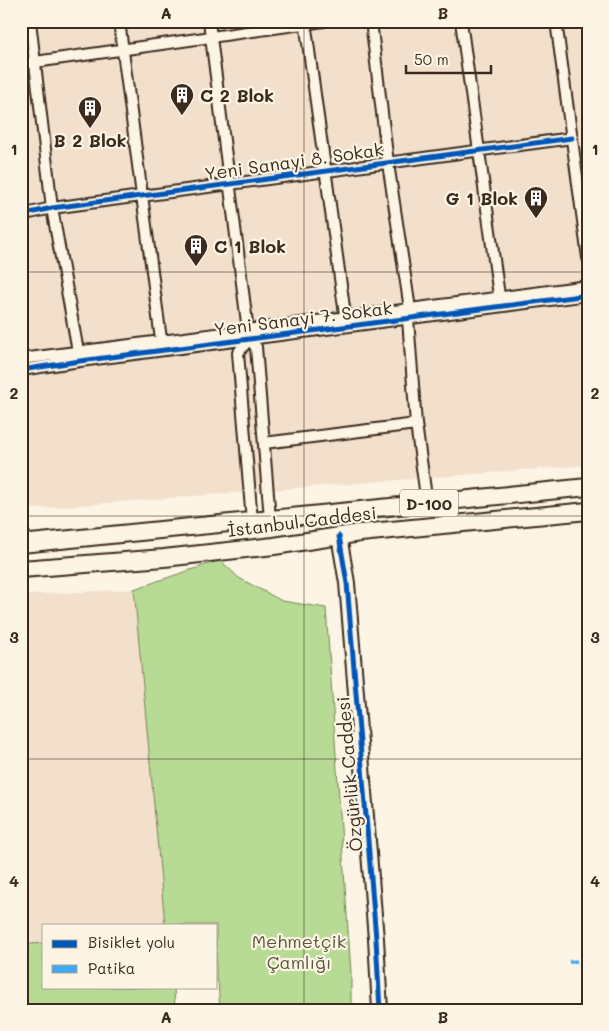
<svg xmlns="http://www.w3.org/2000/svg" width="609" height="1031" font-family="Mali,sans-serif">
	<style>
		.built { fill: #f3e0cc }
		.green { fill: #b7da94; stroke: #798259 }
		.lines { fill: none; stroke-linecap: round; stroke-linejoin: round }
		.minor-casing { stroke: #3b2a1e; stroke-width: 14 }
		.secondary-casing { stroke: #3b2a1e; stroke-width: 18 }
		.trunk-casing { stroke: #3b2a1e; stroke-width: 20 }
		.minor { stroke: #fcf5e5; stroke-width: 10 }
		.secondary { stroke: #fcf5e5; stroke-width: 14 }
		.trunk { stroke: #fcf5e5; stroke-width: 16 }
		.quiet { stroke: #3fa9f5; stroke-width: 4; stroke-dasharray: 8 4; stroke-linecap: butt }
		.cycleway-casing { stroke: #fcf5e5; stroke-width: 8 }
		.cycleway { stroke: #0057b8; stroke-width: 5 }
		.grid { fill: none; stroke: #3b2a1e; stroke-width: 1; stroke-opacity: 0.55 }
		.labels { text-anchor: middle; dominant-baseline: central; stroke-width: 4.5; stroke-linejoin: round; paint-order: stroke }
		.shield { fill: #fcf5e5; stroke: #75675a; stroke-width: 1 }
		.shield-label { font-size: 16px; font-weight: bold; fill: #3b2a1e }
		.poi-label { font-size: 18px; font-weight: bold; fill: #3b2a1e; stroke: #fcf5e5; text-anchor: start }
		.street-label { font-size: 18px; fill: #3b2a1e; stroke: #fcf5e5 }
		.park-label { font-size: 18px; fill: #5a563c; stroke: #fcf5e5 }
		.neatline { fill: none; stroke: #3b2a1e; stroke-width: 2 }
		.grid-label { font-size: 16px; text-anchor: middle; font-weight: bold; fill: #3b2a1e }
	</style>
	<rect width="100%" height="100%" fill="#fcf5e5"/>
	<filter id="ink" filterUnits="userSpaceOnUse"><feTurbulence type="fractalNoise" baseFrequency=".02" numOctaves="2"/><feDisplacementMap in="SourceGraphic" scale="10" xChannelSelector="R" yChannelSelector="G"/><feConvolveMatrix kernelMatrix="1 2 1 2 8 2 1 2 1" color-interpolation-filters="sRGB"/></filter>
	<g filter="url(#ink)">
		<path class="built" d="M21 21H588V465L21 510Z
			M134 589 165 925H44V954L21 957V595Z"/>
		<path class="green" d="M220 560 239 578 282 601 326 608 351 973V1010H220L218 981H216V925H165L134 589Z
			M44 943V987H174L175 1010H21V945Z"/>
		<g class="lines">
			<g class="minor-casing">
				<path id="minor" d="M30 21 52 208 79 357
					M119 21 162 347
					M209 21 249 339 256 347 270 519
					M305 21 346 322
					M371 21 388 163 410 309 408 319 416 424 427 504
					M461 21 500 303
					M556 21 588 258
					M21 64 324 21
					M21 215 52 208 572 138
					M249 339 238 353 252 521
					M21 359 588 286
					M21 370 80 361 588 295
					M264 443 416 424
					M21 530 29 543"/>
			</g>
			<g class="secondary-casing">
				<path id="secondary" d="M339 536 347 583 376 939 380 1010"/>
			</g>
			<g class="trunk-casing">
				<path id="trunk" d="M21 544 588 487
					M21 569 164 558 274 546 360 533 588 511"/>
			</g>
			<use href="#minor" class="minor"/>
			<use href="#secondary" class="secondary"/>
			<use href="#trunk" class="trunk"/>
			<path class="quiet" d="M569 962 588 960"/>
			<g class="cycleway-casing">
				<path id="cycleway" d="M21 215 52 208 572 138
					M21 370 80 361 588 295
					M339 536 347 583 376 939 380 1010"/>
			</g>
			<use href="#cycleway" class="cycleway"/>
		</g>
	</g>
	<path class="grid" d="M304 21V1010M21 272H588M21 516H588M21 759H588"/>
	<defs>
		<g id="building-pin" transform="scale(1.25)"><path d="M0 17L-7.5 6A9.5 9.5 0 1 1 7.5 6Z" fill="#3b2a1e" stroke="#fcf5e5"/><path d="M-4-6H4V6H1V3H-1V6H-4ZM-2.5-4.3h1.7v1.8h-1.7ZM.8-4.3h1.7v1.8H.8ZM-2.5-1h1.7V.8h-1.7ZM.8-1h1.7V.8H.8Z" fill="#fff"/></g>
	</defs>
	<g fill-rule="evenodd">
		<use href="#building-pin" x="182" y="95"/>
		<use href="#building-pin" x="90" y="108"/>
		<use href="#building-pin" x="536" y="198"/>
		<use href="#building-pin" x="196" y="246"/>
	</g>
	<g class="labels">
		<rect class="shield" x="400" y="489.5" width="58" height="27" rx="4"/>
		<g class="shield-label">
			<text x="429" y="503">D-100</text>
		</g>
		<g class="poi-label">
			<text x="200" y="95">C 2 Blok</text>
			<text x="90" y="140" text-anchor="middle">B 2 Blok</text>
			<text x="518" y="198" text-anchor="end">G 1 Blok</text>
			<text x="214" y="246">C 1 Blok</text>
		</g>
		<g class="street-label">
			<text transform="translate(294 161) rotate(-8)">Yeni Sanayi 8. Sokak</text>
			<text transform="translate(303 318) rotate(-7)">Yeni Sanayi 7. Sokak</text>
			<text transform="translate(302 521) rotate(-7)">İstanbul Caddesi</text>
			<text transform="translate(349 774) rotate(-95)">Özgürlük Caddesi</text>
		</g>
		<g class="park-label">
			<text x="299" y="941">Mehmetçik<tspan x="299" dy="21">Çamlığı</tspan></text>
		</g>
	</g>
	<rect width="609" height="1031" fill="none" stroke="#fcf5e5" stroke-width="55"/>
	<rect x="42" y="924" width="175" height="65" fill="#fcf5e5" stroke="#afa495"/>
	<rect x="52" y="940" width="25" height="8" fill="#0057b8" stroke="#afa495"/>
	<text x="88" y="948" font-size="15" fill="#3b2a1e">Bisiklet yolu</text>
	<rect x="52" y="965" width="25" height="8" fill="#3fa9f5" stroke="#afa495"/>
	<text x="88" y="974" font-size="15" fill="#3b2a1e">Patika</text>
	<path d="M406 65v8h85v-8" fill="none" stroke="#3b2a1e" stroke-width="2.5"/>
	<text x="414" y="65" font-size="15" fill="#3b2a1e" stroke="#fcf5e5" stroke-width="4" paint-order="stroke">50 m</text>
	<rect x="28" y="28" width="554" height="976" class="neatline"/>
	<g class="grid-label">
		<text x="166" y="19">A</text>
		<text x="443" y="19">B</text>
		<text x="14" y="155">1</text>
		<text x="595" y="155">1</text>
		<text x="14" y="399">2</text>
		<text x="595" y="399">2</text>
		<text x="14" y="643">3</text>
		<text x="595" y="643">3</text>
		<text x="14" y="887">4</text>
		<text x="595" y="887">4</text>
		<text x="166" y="1023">A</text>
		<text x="443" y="1023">B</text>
	</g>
</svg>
